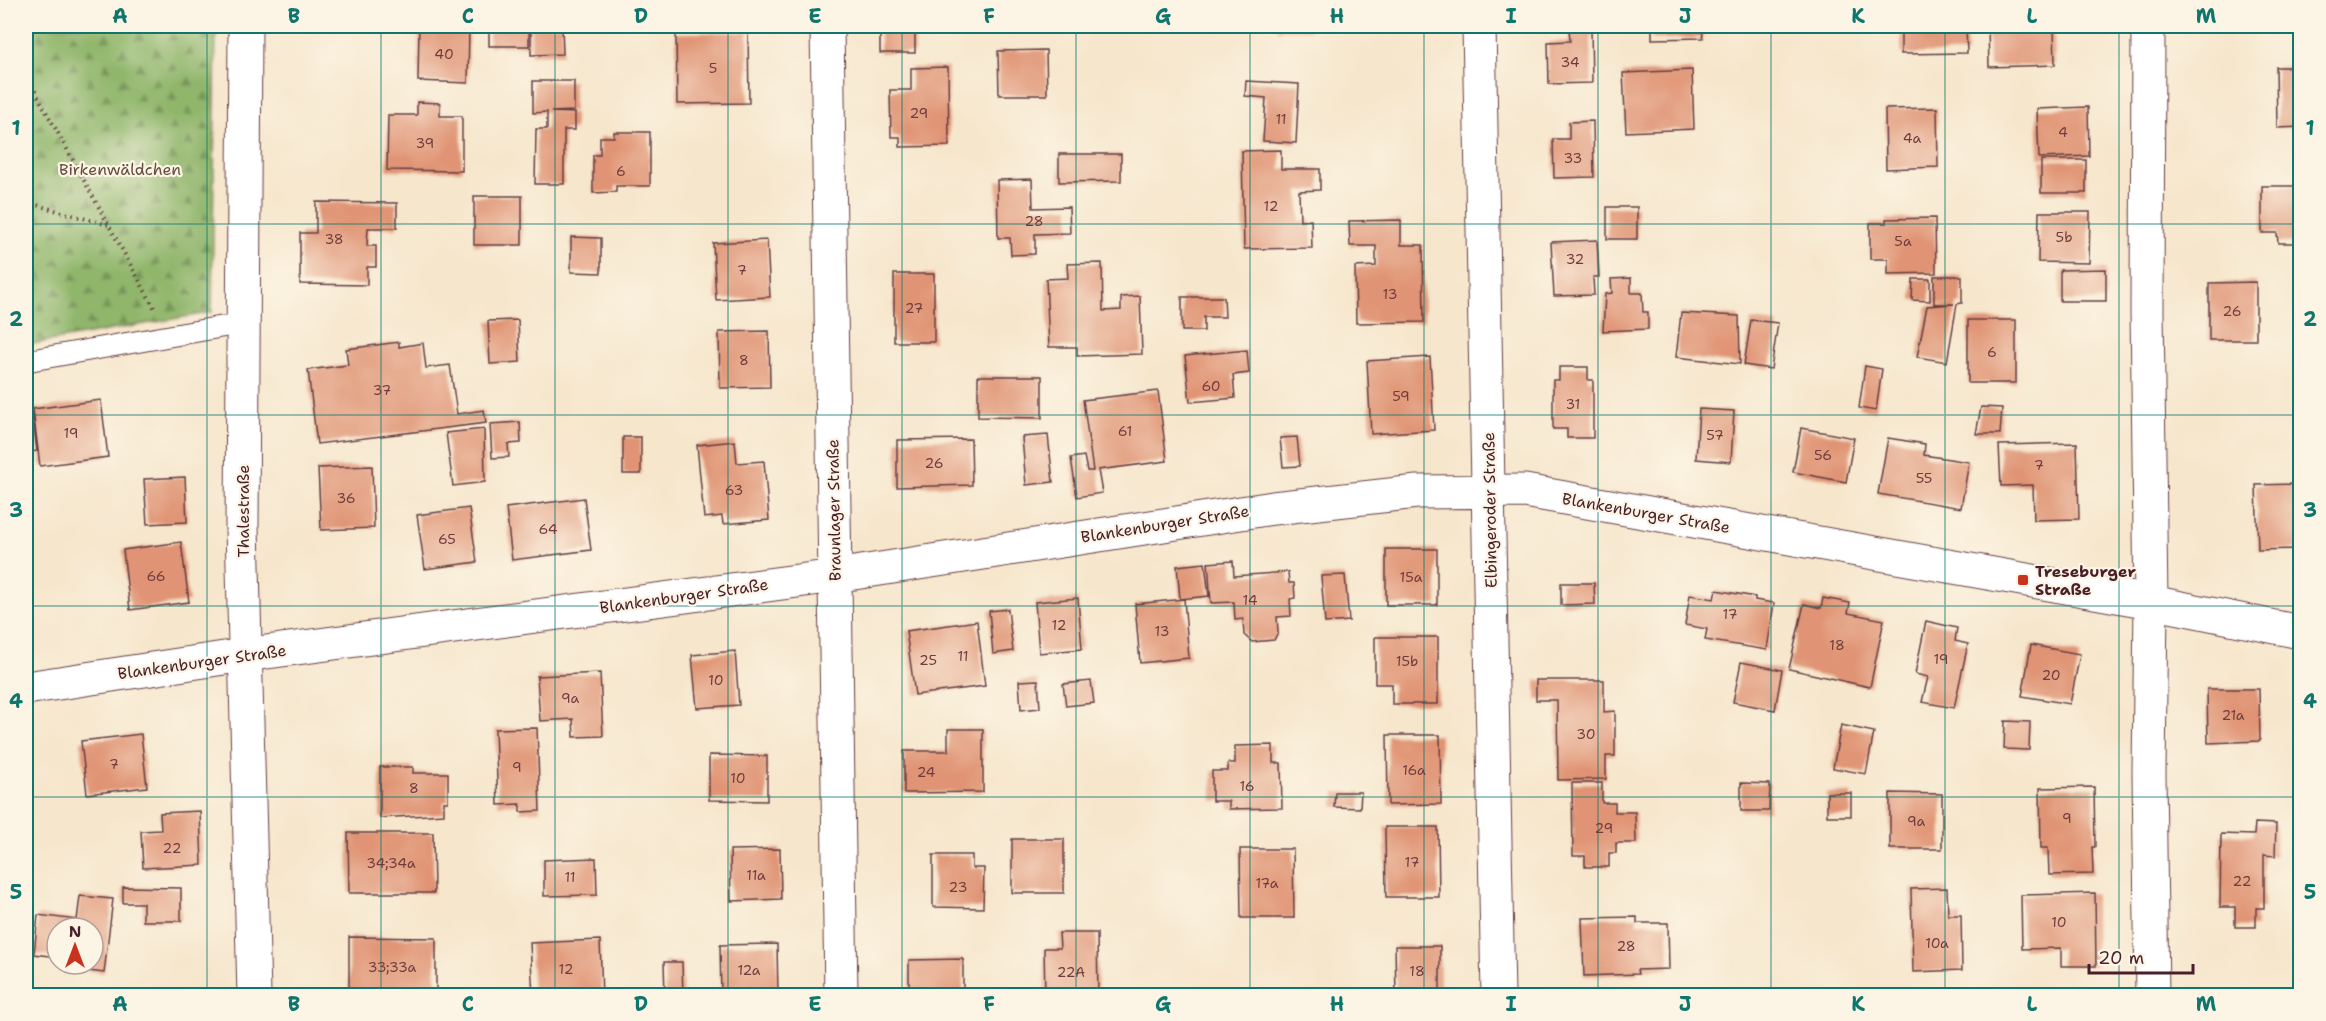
<svg xmlns="http://www.w3.org/2000/svg" width="2326" height="1021" font-family="'Shantell Sans',sans-serif">
	<style>
		.forest { fill: url(#forest-firs); stroke: #6c6a4b; stroke-width: 1.5 }
		.building { fill: #e09474 }
		.lines { fill: none; stroke-linecap: round; stroke-linejoin: round }
		.lane-casing { stroke: #643d43; stroke-width: 23 }
		.street-casing { stroke: #643d43; stroke-width: 35 }
		.path { stroke: #643d43; stroke-width: 4; stroke-dasharray: 1.5 4.5; stroke-linecap: butt }
		.lane { stroke: #fff; stroke-width: 21 }
		.street { stroke: #fff; stroke-width: 33 }
		.grid { fill: none; stroke: #0f766e; stroke-width: 1.5; stroke-opacity: 0.55 }
		.poi-dot { fill: #c8321e; stroke: #fcf5e5; stroke-width: 2 }
		.labels { text-anchor: middle; dominant-baseline: central; stroke-width: 4.5; stroke-linejoin: round; paint-order: stroke }
		.number-label { font-size: 14px; fill: #703c3d }
		.park-label { font-size: 16px; fill: #644c3f; stroke: #fcf5e5 }
		.street-label { font-size: 16px; fill: #4a1f2b; stroke: #fcf5e5 }
		.poi-label { font-size: 16px; font-weight: bold; fill: #4a1f2b; stroke: #fcf5e5; text-anchor: start }
		.neatline { fill: none; stroke: #0f766e; stroke-width: 2 }
		.grid-label { font-size: 20px; text-anchor: middle; font-weight: bold; fill: #0f766e }
	</style>
	<defs>
		<pattern id="forest-firs" width="22" height="20" patternUnits="userSpaceOnUse" patternTransform="scale(1.5)"><rect width="22" height="20" fill="#8fb66b"/><path d="M5 1l3.5 6h-7zM16 11l3.5 6h-7z" fill="#779358"/></pattern>
	</defs>
	<rect width="100%" height="100%" fill="#fcf5e5"/>
	<filter id="ink" filterUnits="userSpaceOnUse"><feTurbulence type="fractalNoise" baseFrequency=".0167" numOctaves="2"/><feDisplacementMap in="SourceGraphic" scale="12" xChannelSelector="R" yChannelSelector="G"/><feConvolveMatrix kernelMatrix="1 2 1 2 8 2 1 2 1" color-interpolation-filters="sRGB"/></filter>
	<filter id="wash" filterUnits="userSpaceOnUse"><feTurbulence type="fractalNoise" baseFrequency=".008" numOctaves="4" result="noise"/><feDisplacementMap in="SourceGraphic" scale="24" xChannelSelector="R" yChannelSelector="G"/><feGaussianBlur stdDeviation="1.35" result="paint"/><feColorMatrix in="noise" values="0 0 0 0 0 0 0 0 0 0 0 0 0 0 0 0 0 1.4 0 .05"/><feComposite in="paint" operator="in"/></filter>
	<g filter="url(#wash)">
		<rect width="100%" height="100%" fill="#f6e6cc"/>
		<path class="forest" d="M26 26H216L212 312 26 345Z"/>
		<g id="blocks">
			<path class="building" d="M419 26H469L468 83 418 81Z
				M489 26H529V46H489Z
				M531 26H562L563 54 531 55Z
				M1277 26H1311V30H1277Z
				M1652 26H1702L1703 38 1652 39Z
				M1901 26H1966L1967 53 1901 54Z
				M1988 26H2054L2055 65 1989 67Z
				M2291 26H2300V30H2291Z
				M880 28H915V53H880Z
				M1569 29H1591L1592 83 1549 84 1548 42 1570 41Z
				M748 32 749 103 677 104 676 33Z
				M1046 50 1047 95H999L998 51Z
				M948 67 949 146 900 147V137H891L890 90H911V68Z
				M2276 67H2300V127L2277 128Z
				M1692 70 1694 129 1626 132 1623 73Z
				M533 81H574V111L551 112 575 113V130H564V184H535L536 129H547V112L533 113Z
				M1246 81 1299 84 1296 143 1263 141 1266 98 1245 96Z
				M417 102 440 103V116H462V171L387 170 388 115H417Z
				M2088 107 2089 156 2039 158 2037 109Z
				M1937 108 1938 167 1886 169 1885 109Z
				M1593 121 1594 177 1554 178 1553 139H1569V122Z
				M614 132H650V186H616V192L593 193V155H600V137H614Z
				M1281 150V169H1320V190L1299 191 1300 221 1311 220 1312 248 1244 249 1242 151Z
				M1059 154H1121V181L1059 182Z
				M2041 160H2086V193H2041Z
				M1032 179 1033 208 1069 207 1070 233 1035 234V254L1011 255 1010 238H998L997 180Z
				M2262 186H2300V243H2278L2277 233H2262Z
				M474 196H522V245H474Z
				M316 202 397 203V228H368L367 246H376V267H367V285L300 284V233H316Z
				M1607 207H1637V239H1607Z
				M2039 212H2090L2089 263 2038 262Z
				M1935 218 1936 273 1888 274V259H1870V223H1886V219Z
				M1401 220V245H1423L1424 322 1356 323 1355 267 1376 266V246H1350L1349 221Z
				M571 237 601 238V273L571 272Z
				M767 240 770 297 716 300 713 243Z
				M1597 240 1599 277H1593L1594 295 1554 296 1551 242Z
				M1102 263 1103 311 1121 310V297L1140 296 1142 354 1077 356V347H1049L1046 279 1068 278 1067 264Z
				M2106 269V301H2060V270Z
				M894 274H934V342H894Z
				M1934 276H1962V303L1957 304 1947 362 1917 357 1927 306 1954 304H1934Z
				M1631 278V293H1642L1643 312H1648V329L1603 331 1605 294 1612 293 1611 279Z
				M1913 279H1930V301L1912 300Z
				M2256 282V340H2209V283Z
				M1182 297H1224L1225 317H1204V331H1182Z
				M1681 313 1739 316 1740 364 1676 357Z
				M518 320 520 362 490 364 488 321Z
				M1751 320 1778 323 1771 369 1744 365Z
				M1968 320H2016V383H1968Z
				M769 331 770 387 720 388 719 332Z
				M399 342V347L423 343 426 368 450 365 457 414 484 410 486 423 317 444 308 370 348 365 346 349Z
				M1247 350 1249 373 1233 375 1235 398 1190 402 1185 356Z
				M1430 357 1434 430 1371 434 1367 361Z
				M1865 366 1882 369 1876 411 1859 408Z
				M1559 367H1588V380H1593V438H1567V429H1553V380H1559Z
				M978 376H1042V418L978 417Z
				M1158 391 1167 461 1098 470 1102 493 1077 497 1071 458 1084 456 1087 471H1093L1083 400Z
				M101 400 108 457 40 466 33 409Z
				M1981 407 2002 408 2000 434H1976Z
				M1699 409 1734 411 1731 462 1696 459Z
				M32 412 37 451 26 453V413Z
				M520 422 521 443 508 444 509 457 492 458 490 424Z
				M1801 428 1854 438 1846 482 1793 472Z
				M484 429 485 482 453 486 446 433Z
				M1048 435 1053 482 1026 485 1022 437Z
				M623 437H641V474H623Z
				M1297 437 1300 466 1283 467 1280 438Z
				M1888 438 1925 444 1924 455 1969 462 1961 508 1878 494Z
				M971 439 972 485 897 487V440Z
				M735 441 737 463 764 461 769 520 723 524 722 516 704 518 697 445Z
				M2077 443 2079 519 2034 520 2033 485 2001 486 1999 445Z
				M372 466 374 528 321 530 318 468Z
				M185 477 187 522 147 524 144 479Z
				M2300 484V549L2258 550 2256 485Z
				M584 498 591 550 512 560 506 508Z
				M469 508 477 562 425 569 417 515Z
				M181 542 189 602 130 610 123 550Z
				M1386 549H1437V605H1386Z
				M1233 561 1234 576 1288 572 1289 583H1294L1295 598 1290 599 1291 616 1277 617 1278 632 1274 640 1252 642 1244 635 1243 619 1235 620 1234 602 1211 603 1208 563Z
				M1205 563 1209 596 1180 599 1177 566Z
				M1345 575 1349 621 1325 623 1321 576Z
				M1561 583H1594L1595 604 1561 605Z
				M1716 590 1755 597V600L1774 603 1767 650 1705 640 1707 629 1685 625 1690 595 1714 599Z
				M1078 598 1082 649 1039 653 1035 602Z
				M1823 598 1850 603 1848 613 1884 620 1870 687 1789 669 1804 604 1821 608Z
				M1184 599 1189 658 1140 663 1135 604Z
				M1008 609 1013 651 993 654 989 611Z
				M977 621 985 686 915 695 906 631Z
				M1926 621 1957 628 1955 641 1968 644 1954 708 1922 702 1928 677 1915 674Z
				M1375 637H1438V704H1392V684H1375Z
				M2031 645 2080 654 2070 704 2022 696Z
				M735 651 739 705 697 708 692 655Z
				M1741 662 1782 670 1775 710 1733 702Z
				M600 673 603 736 574 737 573 719 540 721 537 676Z
				M1038 680 1040 708 1021 710 1019 681Z
				M1536 680H1604V712L1615 711V756H1606V779L1558 780 1557 700H1536Z
				M1091 681 1094 703 1066 706 1063 684Z
				M2207 689H2259L2260 741 2208 743Z
				M2005 721 2030 722 2029 750 2004 749Z
				M1841 725 1874 732 1866 774 1833 768Z
				M537 728 540 811 520 812V804L498 805 495 729Z
				M948 729H983V792L904 793V751H948Z
				M141 734 147 787 87 794 81 741Z
				M1387 735H1440L1441 804 1388 805Z
				M1273 745V763H1281L1282 808 1229 809V801H1212V771H1228V763H1235V746Z
				M709 755 767 756V801L709 800Z
				M380 767H413V773H448V802H444V814L380 818Z
				M1572 783H1602V803H1615V812H1635L1636 843H1616V853H1609V867H1585V856H1573Z
				M1741 783 1770 784 1769 811H1741Z
				M2094 787 2095 847H2092L2093 874 2049 875 2048 848H2041L2040 788Z
				M1335 792H1361L1360 808 1334 807Z
				M1827 793H1851V816H1827Z
				M1890 793 1942 794V849H1890Z
				M200 811 202 865 143 868 141 831 161 830 160 813Z
				M2255 823 2276 824 2275 856 2264 855V908H2256V927H2235V907H2220L2221 834 2254 835Z
				M1385 827H1438L1439 897H1386Z
				M348 833H433L434 893H349Z
				M1012 839H1064V893H1012Z
				M780 849 781 899 731 901 730 850Z
				M1240 849H1293L1294 918H1241Z
				M933 855H972V868H984L983 908 933 907Z
				M596 858 597 895 544 896V860Z
				M123 887 181 888V921H143V903H123Z
				M1947 888 1948 915H1961L1962 970 1913 972 1911 889Z
				M2095 893 2096 966H2061V948L2022 949 2021 895Z
				M80 896 113 899 104 973 73 969 74 964H93V928H57V957L34 954 38 915 77 920Z
				M1637 917V923H1668L1669 969 1637 970 1638 974 1584 976 1582 918Z
				M1059 933H1097L1098 996H1045L1044 948H1060Z
				M349 937 436 938V996H349Z
				M600 940 602 996H533L530 943Z
				M777 944 778 996H721L720 945Z
				M1395 946H1440V996H1396Z
				M963 959V991H971V996H909V960Z
				M664 962H682L683 996H665Z"/>
		</g>
	</g>
	<g filter="url(#ink)">
		<use href="#blocks" fill-opacity="0" stroke="#643d43" stroke-width="1.5"/>
		<g class="lines">
			<g class="lane-casing">
				<path id="lane" d="M26 361 244 323"/>
			</g>
			<g class="street-casing">
				<path id="street" d="M245 26 242 527 254 996
					M827 26 841 996
					M1479 26 1498 996
					M2148 26 2147 310 2151 602 2149 773 2152 996
					M26 688 244 655 835 576 1273 508 1417 492 1525 491 2151 602 2300 632"/>
			</g>
			<path class="path" d="M26 75 156 311
				M26 202 108 225"/>
			<use href="#lane" class="lane"/>
			<use href="#street" class="street"/>
		</g>
	</g>
	<path class="grid" d="M207 26V996M381 26V996M555 26V996M728 26V996M902 26V996M1076 26V996M1250 26V996M1424 26V996M1598 26V996M1771 26V996M1945 26V996M2119 26V996M26 224H2300M26 415H2300M26 606H2300M26 797H2300"/>
	<rect class="poi-dot" x="2017" y="574" width="12" height="12" rx="3"/>
	<g class="labels">
		<g class="number-label">
			<text x="444" y="54">40</text>
			<text x="1570" y="62">34</text>
			<text x="713" y="68">5</text>
			<text x="919" y="113">29</text>
			<text x="1281" y="119">11</text>
			<text x="2063" y="132">4</text>
			<text x="1912" y="138">4a</text>
			<text x="425" y="143">39</text>
			<text x="1573" y="158">33</text>
			<text x="621" y="171">6</text>
			<text x="1271" y="206">12</text>
			<text x="1034" y="221">28</text>
			<text x="2064" y="237">5b</text>
			<text x="334" y="239">38</text>
			<text x="1903" y="241">5a</text>
			<text x="1575" y="259">32</text>
			<text x="742" y="270">7</text>
			<text x="1390" y="294">13</text>
			<text x="914" y="308">27</text>
			<text x="2232" y="311">26</text>
			<text x="1992" y="352">6</text>
			<text x="744" y="360">8</text>
			<text x="1211" y="386">60</text>
			<text x="382" y="390">37</text>
			<text x="1401" y="396">59</text>
			<text x="1573" y="404">31</text>
			<text x="1125" y="431">61</text>
			<text x="71" y="433">19</text>
			<text x="1715" y="435">57</text>
			<text x="1823" y="455">56</text>
			<text x="934" y="463">26</text>
			<text x="2039" y="465">7</text>
			<text x="1924" y="478">55</text>
			<text x="734" y="490">63</text>
			<text x="346" y="498">36</text>
			<text x="548" y="529">64</text>
			<text x="447" y="539">65</text>
			<text x="156" y="576">66</text>
			<text x="1411" y="577">15a</text>
			<text x="1250" y="600">14</text>
			<text x="1730" y="614">17</text>
			<text x="1059" y="625">12</text>
			<text x="1162" y="631">13</text>
			<text x="1837" y="645">18</text>
			<text x="963" y="656">11</text>
			<text x="1941" y="659">19</text>
			<text x="928" y="660">25</text>
			<text x="1407" y="661">15b</text>
			<text x="2051" y="675">20</text>
			<text x="716" y="680">10</text>
			<text x="570" y="698">9a</text>
			<text x="2233" y="715">21a</text>
			<text x="1586" y="734">30</text>
			<text x="114" y="764">7</text>
			<text x="517" y="767">9</text>
			<text x="1414" y="770">16a</text>
			<text x="926" y="772">24</text>
			<text x="738" y="778">10</text>
			<text x="1247" y="786">16</text>
			<text x="414" y="788">8</text>
			<text x="2067" y="818">9</text>
			<text x="1916" y="821">9a</text>
			<text x="1604" y="828">29</text>
			<text x="172" y="848">22</text>
			<text x="1412" y="862">17</text>
			<text x="391" y="863">34;34a</text>
			<text x="756" y="875">11a</text>
			<text x="570" y="877">11</text>
			<text x="2242" y="881">22</text>
			<text x="1267" y="883">17a</text>
			<text x="958" y="887">23</text>
			<text x="2059" y="922">10</text>
			<text x="1937" y="943">10a</text>
			<text x="1626" y="946">28</text>
			<text x="392" y="967">33;33a</text>
			<text x="566" y="969">12</text>
			<text x="749" y="970">12a</text>
			<text x="1417" y="971">18</text>
			<text x="1071" y="972">22A</text>
		</g>
		<g class="park-label">
			<text x="120" y="169">Birkenwäldchen</text>
		</g>
		<g class="street-label">
			<text transform="translate(834 510) rotate(-91)">Braunlager Straße</text>
			<text transform="translate(1490 510) rotate(-91)">Elbingeroder Straße</text>
			<text transform="translate(243 511) rotate(-90)">Thalestraße</text>
			<text transform="translate(1646 513) rotate(10)">Blankenburger Straße</text>
			<text transform="translate(1165 524) rotate(-9)">Blankenburger Straße</text>
			<text transform="translate(684 596) rotate(-8)">Blankenburger Straße</text>
			<text transform="translate(202 662) rotate(-8)">Blankenburger Straße</text>
		</g>
		<g class="poi-label">
			<text x="2035" y="571">Treseburger<tspan x="2035" dy="18">Straße</tspan></text>
		</g>
	</g>
	<rect width="2326" height="1021" fill="none" stroke="#fcf5e5" stroke-width="66"/>
	<g transform="translate(75 946)"><circle r="28" fill="#fcf5e5" stroke="#b59f9b" stroke-width="1.5"/>
	<path d="M0-4.5L10 22L0 15L-10 22Z" fill="#c8321e"/>
	<text y="-9" font-size="16" font-weight="bold" text-anchor="middle" fill="#4a1f2b">N</text>
	</g>
	<path d="M2089 964v9h104v-9" fill="none" stroke="#4a1f2b" stroke-width="3"/>
	<text x="2098" y="964" font-size="18" fill="#4a1f2b" stroke="#fcf5e5" stroke-width="4.5" paint-order="stroke">20 m</text>
	<rect x="33" y="33" width="2260" height="955" class="neatline"/>
	<g class="grid-label">
		<text x="120" y="23">A</text>
		<text x="294" y="23">B</text>
		<text x="468" y="23">C</text>
		<text x="641" y="23">D</text>
		<text x="815" y="23">E</text>
		<text x="989" y="23">F</text>
		<text x="1163" y="23">G</text>
		<text x="1337" y="23">H</text>
		<text x="1511" y="23">I</text>
		<text x="1685" y="23">J</text>
		<text x="1858" y="23">K</text>
		<text x="2032" y="23">L</text>
		<text x="2206" y="23">M</text>
		<text x="16" y="135">1</text>
		<text x="2310" y="135">1</text>
		<text x="16" y="326">2</text>
		<text x="2310" y="326">2</text>
		<text x="16" y="517">3</text>
		<text x="2310" y="517">3</text>
		<text x="16" y="708">4</text>
		<text x="2310" y="708">4</text>
		<text x="16" y="899">5</text>
		<text x="2310" y="899">5</text>
		<text x="120" y="1011">A</text>
		<text x="294" y="1011">B</text>
		<text x="468" y="1011">C</text>
		<text x="641" y="1011">D</text>
		<text x="815" y="1011">E</text>
		<text x="989" y="1011">F</text>
		<text x="1163" y="1011">G</text>
		<text x="1337" y="1011">H</text>
		<text x="1511" y="1011">I</text>
		<text x="1685" y="1011">J</text>
		<text x="1858" y="1011">K</text>
		<text x="2032" y="1011">L</text>
		<text x="2206" y="1011">M</text>
	</g>
</svg>
